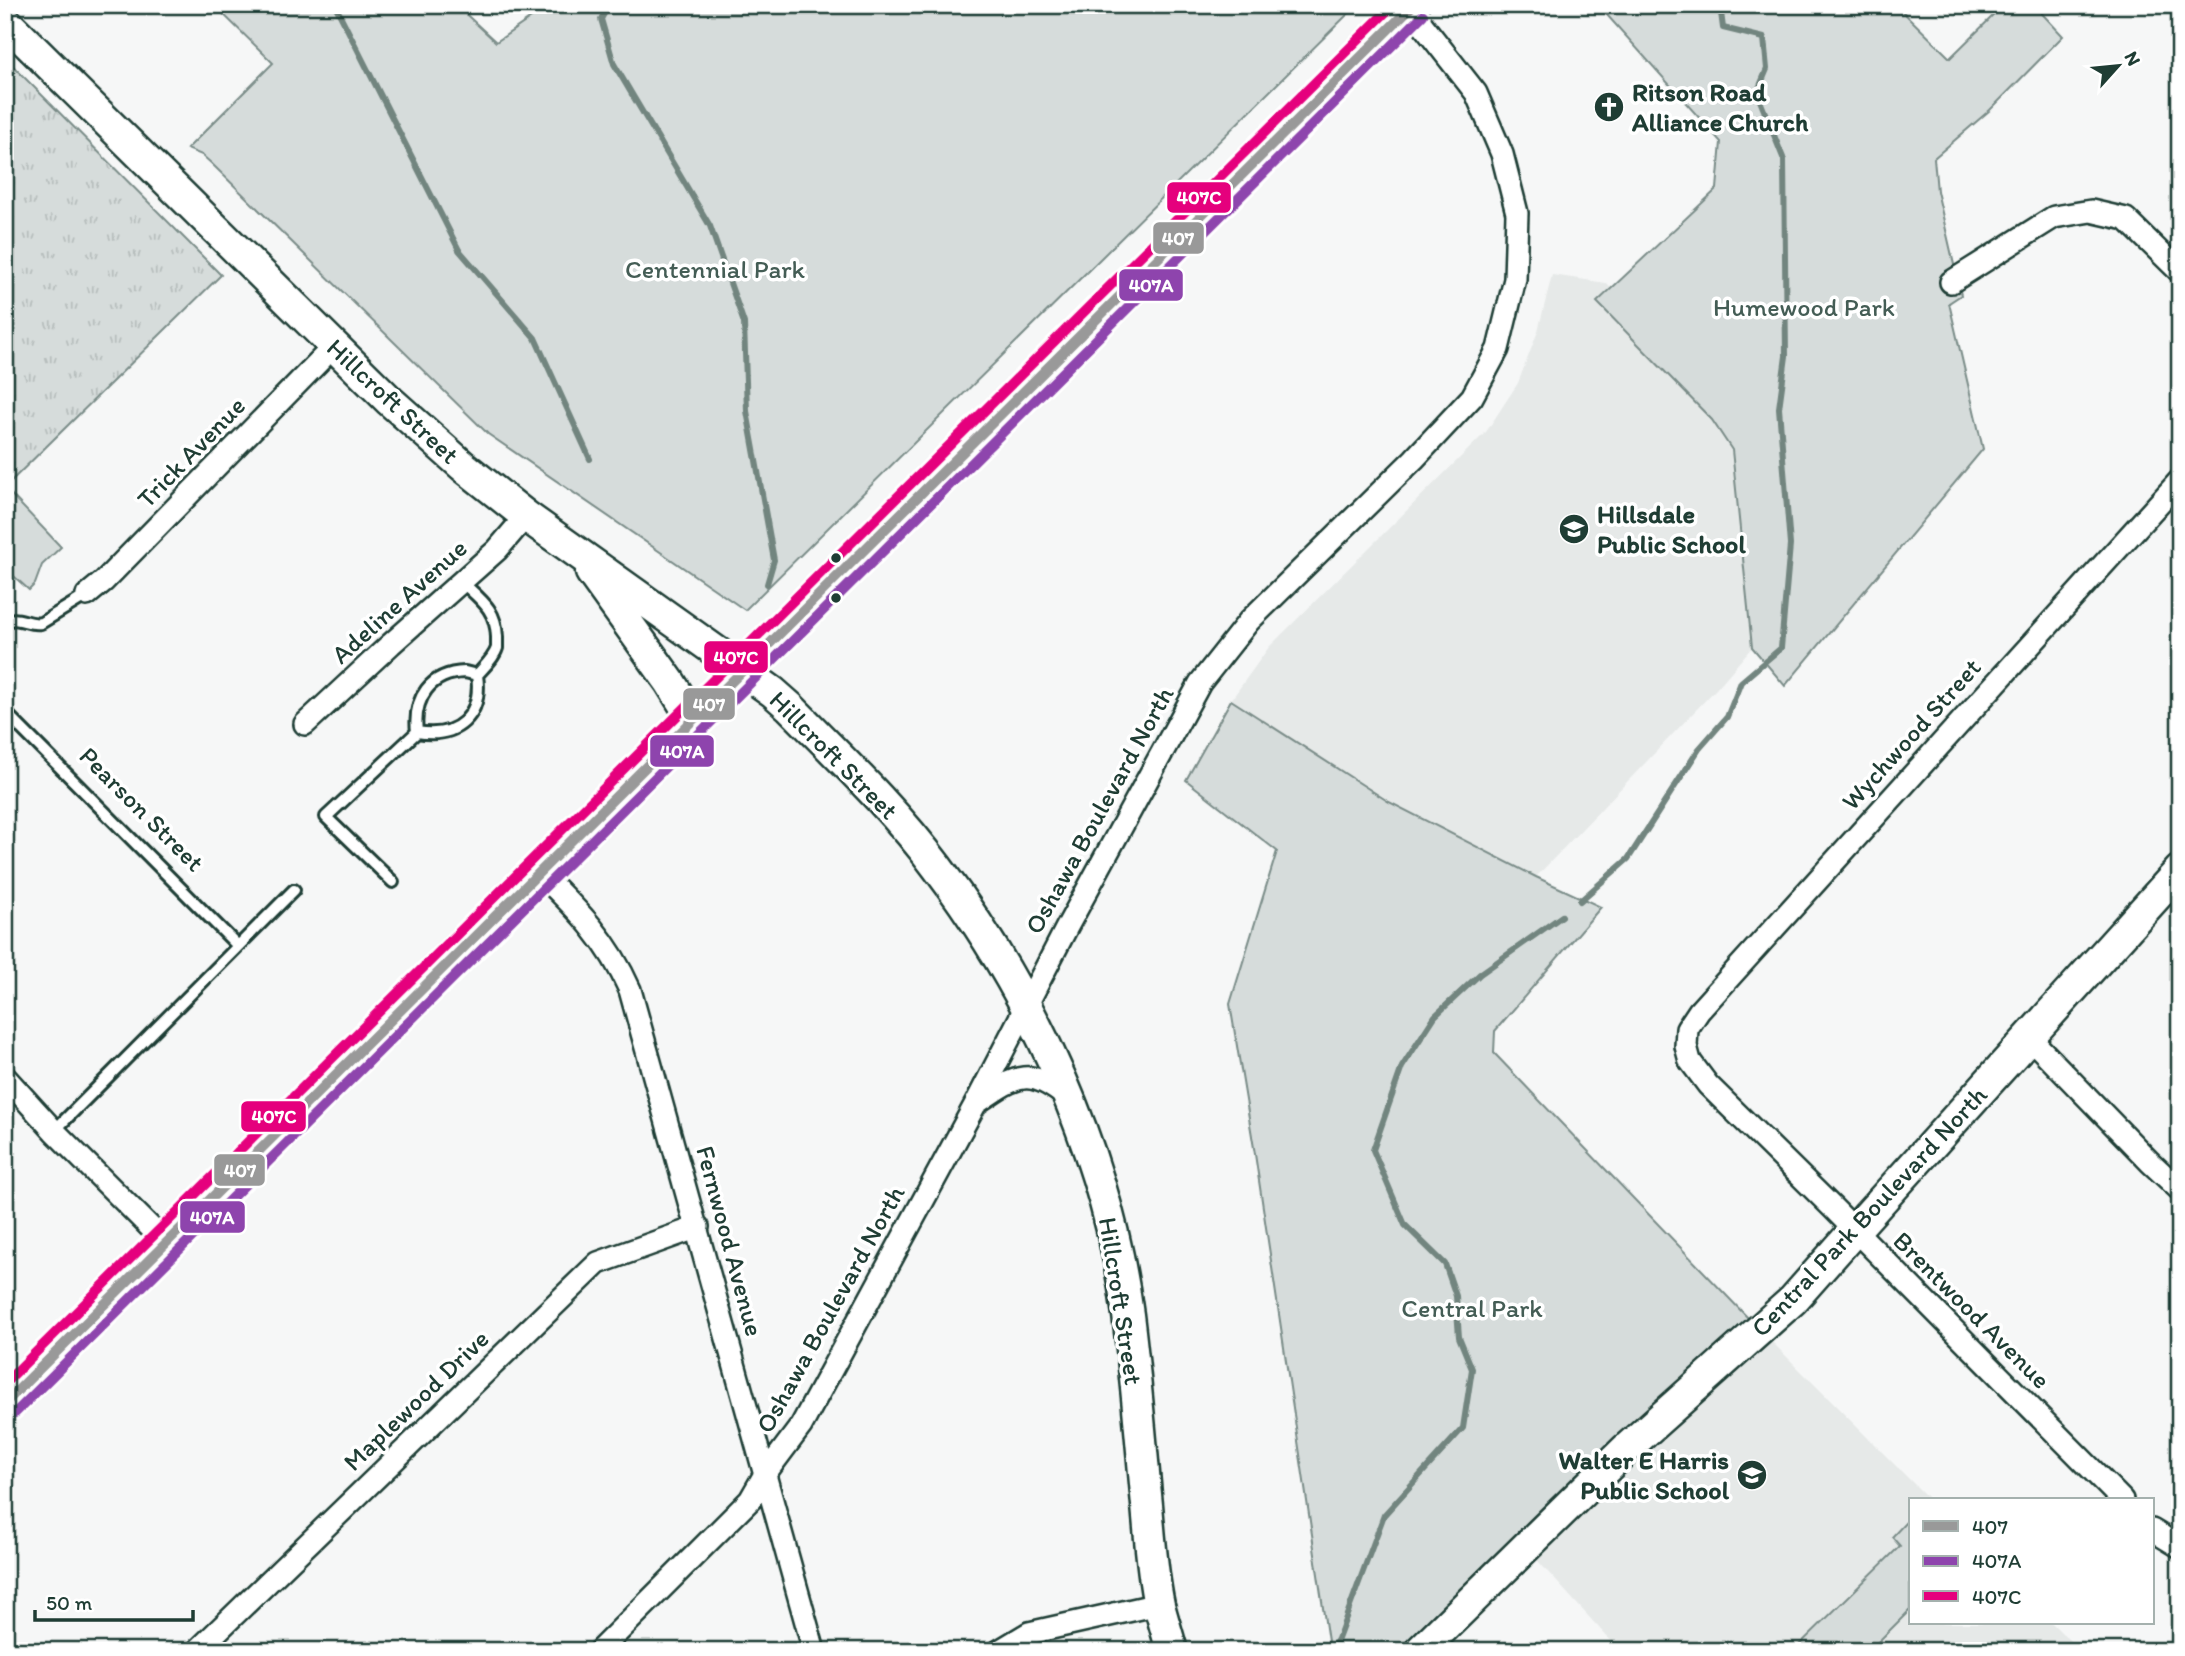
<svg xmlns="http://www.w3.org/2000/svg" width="2185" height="1656" font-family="Itim,sans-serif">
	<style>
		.built { fill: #e6e9e8 }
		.grass { fill: url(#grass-tufts); stroke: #7a8c88; stroke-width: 2 }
		.park { fill: #d6dcdb; stroke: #7a8c88; stroke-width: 2 }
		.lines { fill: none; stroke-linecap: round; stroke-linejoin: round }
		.stream { stroke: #72857f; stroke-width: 6 }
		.lane-casing { stroke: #1f3d34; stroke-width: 16 }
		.street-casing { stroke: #1f3d34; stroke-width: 26 }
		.secondary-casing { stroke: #1f3d34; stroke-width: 35 }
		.lane { stroke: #fff; stroke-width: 10 }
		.street { stroke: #fff; stroke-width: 21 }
		.secondary { stroke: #fff; stroke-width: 30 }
		.bus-1-casing { stroke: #fff; stroke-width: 16 }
		.bus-2-casing { stroke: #fff; stroke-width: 16 }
		.bus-3-casing { stroke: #fff; stroke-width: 16 }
		.bus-1 { stroke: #999; stroke-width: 10 }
		.bus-2 { stroke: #8e44ad; stroke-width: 10 }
		.bus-3 { stroke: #e5007d; stroke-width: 10 }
		.bus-dot { fill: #1f3d34; stroke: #fff; stroke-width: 2.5 }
		.labels { text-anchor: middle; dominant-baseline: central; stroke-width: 7; stroke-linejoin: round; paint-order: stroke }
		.poi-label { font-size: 26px; font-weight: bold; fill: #1f3d34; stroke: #fff; text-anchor: start }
		.park-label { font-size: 26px; fill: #445d55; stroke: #fff }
		.street-label { font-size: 26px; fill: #1f3d34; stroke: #fff }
		.line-badge { stroke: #fff; stroke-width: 2.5 }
		.badge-label { font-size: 19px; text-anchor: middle; font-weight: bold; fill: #fff }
	</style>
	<defs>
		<pattern id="grass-tufts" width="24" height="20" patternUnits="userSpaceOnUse" patternTransform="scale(1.75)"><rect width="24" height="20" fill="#d6dcdb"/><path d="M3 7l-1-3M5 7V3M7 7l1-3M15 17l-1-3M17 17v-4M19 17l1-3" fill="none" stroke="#b7bebd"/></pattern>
	</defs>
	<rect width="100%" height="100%" fill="#f6f7f7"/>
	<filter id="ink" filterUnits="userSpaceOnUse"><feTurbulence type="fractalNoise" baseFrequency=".0143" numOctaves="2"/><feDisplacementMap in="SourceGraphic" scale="14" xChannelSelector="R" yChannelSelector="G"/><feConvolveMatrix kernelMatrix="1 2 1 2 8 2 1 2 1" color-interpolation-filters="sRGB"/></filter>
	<g filter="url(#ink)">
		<path class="built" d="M1552 275 1606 283 1752 433 1771 625 1717 688 1536 877 1389 802 1231 700 1269 647 1486 432 1518 383 1538 331Z
			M1762 1332 1930 1500H1910V1623H2052L2080 1651H1620L1527 1549Z"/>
		<path class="grass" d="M5 58 221 275 5 487Z"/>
		<path class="park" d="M214 5H456L496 42 550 5H1357L745 610 488 434 212 164 202 155 187 149 273 63Z
			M1598 5H1896L1950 58 2004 5H2034L2063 36 1990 110 1934 158 1937 191 1961 295 1949 303 1983 449 1785 686 1752 647 1732 450 1712 420 1597 302 1717 189 1721 142Z
			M5 488 61 547 42 565 35 584 29 590 5 568Z
			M1231 700 1389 802 1536 877 1601 907 1495 1031 1494 1053 1749 1319 1613 1439 1397 1651H1330L1329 1648 1255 1154 1230 1004 1277 851 1186 780Z
			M1907 1521 1910 1524V1610L1869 1651H1793L1900 1546 1892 1537Z"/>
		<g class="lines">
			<path class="stream" d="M335 5 459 250 535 338 590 459
				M609 5 601 19 614 64 710 226 744 323 747 411 774 560 767 584
				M1580 901 1628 859 1699 749 1727 717 1741 682 1781 648 1790 545 1779 408 1786 356 1784 160 1757 93 1767 69 1764 38 1723 28 1720 5
				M1331 1651 1338 1639 1384 1515 1463 1428 1472 1369 1459 1337 1456 1296 1445 1264 1405 1225 1373 1150 1402 1067 1435 1016 1480 974 1562 916"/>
			<g class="lane-casing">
				<path id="lane" d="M462 582C481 600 496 609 497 637 497 639 497 646 497 648 494 658 484 667 477 675
					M5 623C16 613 27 626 41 623L87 595
					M465 672 477 675C483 716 457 739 417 732 413 698 430 673 465 672Z
					M5 712 238 946
					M393 882 326 817 417 732
					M54 1131 294 890"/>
			</g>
			<g class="street-casing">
				<path id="street" d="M1951 282 2054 217 2091 211 2126 219 2180 272
					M87 595 104 581 334 346
					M305 724 391 644 497 550 526 516
					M540 873C579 911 608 940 630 990L814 1651
					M2029 1037 2150 1162 2180 1190
					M5 1077 54 1131 165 1242
					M978 1102C1017 1075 1029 1066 1069 1099
					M2122 1500 1833 1208 1708 1085 1690 1061 1686 1046 1687 1029 1699 1011 2180 480
					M2152 1530 2180 1547
					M197 1651 598 1263 698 1227
					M599 1651 750 1500 765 1474 801 1426 976 1103 1067 927 1200 683 1249 621 1414 459 1472 397 1498 349 1515 279 1517 213 1502 154 1476 93 1407 5
					M999 1651 1029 1633 1159 1604"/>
			</g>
			<g class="secondary-casing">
				<path id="secondary" d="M5 21 390 401 463 466 526 516 773 692 790 707C841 759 894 809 937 867 1034 995 1107 1155 1128 1315 1136 1378 1141 1442 1147 1505 1150 1538 1152 1572 1159 1605 1163 1620 1168 1636 1172 1651
					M591 572 670 682 693 719
					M5 1403 1413 5
					M1420 1651 1626 1449 1793 1300 1854 1231 2180 870"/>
			</g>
			<use href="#lane" class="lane"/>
			<use href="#street" class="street"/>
			<use href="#secondary" class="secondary"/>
			<g class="bus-1-casing">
				<path id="bus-1" d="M5 1403 1413 5"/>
			</g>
			<g class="bus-2-casing">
				<path id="bus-2" d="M15 1413 1423 15"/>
			</g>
			<g class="bus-3-casing">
				<path id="bus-3" d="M5 1383 1393 5"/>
			</g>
			<use href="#bus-1" class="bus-1"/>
			<use href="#bus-2" class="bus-2"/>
			<use href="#bus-3" class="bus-3"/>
		</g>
	</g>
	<defs>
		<g id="church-disc" transform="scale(1.575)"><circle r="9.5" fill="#1f3d34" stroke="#fff"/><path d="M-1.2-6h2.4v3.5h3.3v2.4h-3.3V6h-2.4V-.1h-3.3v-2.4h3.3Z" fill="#fff"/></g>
		<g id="school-disc" transform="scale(1.575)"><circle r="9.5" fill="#1f3d34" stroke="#fff"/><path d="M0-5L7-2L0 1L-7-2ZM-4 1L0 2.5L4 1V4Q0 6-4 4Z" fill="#fff"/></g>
	</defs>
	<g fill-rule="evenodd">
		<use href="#church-disc" x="1609" y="107"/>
		<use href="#school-disc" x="1574" y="529"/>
		<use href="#school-disc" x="1752" y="1475"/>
	</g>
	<g class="bus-dot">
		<circle cx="836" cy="558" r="6"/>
		<circle cx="836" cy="598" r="6"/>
	</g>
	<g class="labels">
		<g class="poi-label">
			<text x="1632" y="92">Ritson Road<tspan x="1632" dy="30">Alliance Church</tspan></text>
			<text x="1597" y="514">Hillsdale<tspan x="1597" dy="30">Public School</tspan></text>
			<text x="1729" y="1460" text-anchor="end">Walter E Harris<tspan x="1729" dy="30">Public School</tspan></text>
		</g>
		<g class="park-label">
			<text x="715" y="269">Centennial Park</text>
			<text x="1804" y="307">Humewood Park</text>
			<text x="1472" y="1308">Central Park</text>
		</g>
		<g class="street-label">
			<text transform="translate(393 401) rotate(43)">Hillcroft Street</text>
			<text transform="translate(191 452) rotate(-46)">Trick Avenue</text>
			<text transform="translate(399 601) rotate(-42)">Adeline Avenue</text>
			<text transform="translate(1911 734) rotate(-48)">Wychwood Street</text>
			<text transform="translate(834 755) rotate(45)">Hillcroft Street</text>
			<text transform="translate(142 809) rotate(45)">Pearson Street</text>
			<text transform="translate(1099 810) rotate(-61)">Oshawa Boulevard North</text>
			<text transform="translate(1869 1211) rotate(-47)">Central Park Boulevard North</text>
			<text transform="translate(730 1241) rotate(75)">Fernwood Avenue</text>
			<text transform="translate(1121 1301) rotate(81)">Hillcroft Street</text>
			<text transform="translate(830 1309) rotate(-61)">Oshawa Boulevard North</text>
			<text transform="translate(1972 1310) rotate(45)">Brentwood Avenue</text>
			<text transform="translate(416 1400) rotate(-44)">Maplewood Drive</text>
		</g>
	</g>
	<g class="line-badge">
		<rect x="1166" y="181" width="66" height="33" rx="7" fill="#e5007d"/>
		<rect x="1152" y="221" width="53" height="34" rx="7" fill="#999"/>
		<rect x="1118" y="268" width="66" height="34" rx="7" fill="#8e44ad"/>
		<rect x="703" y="640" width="66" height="34" rx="7" fill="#e5007d"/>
		<rect x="682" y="687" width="54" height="34" rx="7" fill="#999"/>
		<rect x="649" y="734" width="66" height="34" rx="7" fill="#8e44ad"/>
		<rect x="240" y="1100" width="67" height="33" rx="7" fill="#e5007d"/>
		<rect x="213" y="1153" width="53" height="34" rx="7" fill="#999"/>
		<rect x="179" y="1200" width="67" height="34" rx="7" fill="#8e44ad"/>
	</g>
	<g class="badge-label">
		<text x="1199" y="204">407C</text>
		<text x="1178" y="245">407</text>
		<text x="1151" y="292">407A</text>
		<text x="736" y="664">407C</text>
		<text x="709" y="711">407</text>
		<text x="682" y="758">407A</text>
		<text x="274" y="1123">407C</text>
		<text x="240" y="1177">407</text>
		<text x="212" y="1224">407A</text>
	</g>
	<rect width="2185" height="1656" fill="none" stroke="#fff" stroke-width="28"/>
	<rect x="14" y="14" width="2157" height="1628" fill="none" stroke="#1f3d34" stroke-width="2.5" filter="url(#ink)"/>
	<rect x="1909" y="1498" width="245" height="126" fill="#ffffff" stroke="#a5b1ae" stroke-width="2"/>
	<rect x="1923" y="1521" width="35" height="10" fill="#999999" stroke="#a5b1ae" stroke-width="2"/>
	<text x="1972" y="1534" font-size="21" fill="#1f3d34">407</text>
	<rect x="1923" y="1556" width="35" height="10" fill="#8e44ad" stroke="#a5b1ae" stroke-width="2"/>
	<text x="1972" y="1568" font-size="21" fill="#1f3d34">407A</text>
	<rect x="1923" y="1591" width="35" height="10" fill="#e5007d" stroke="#a5b1ae" stroke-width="2"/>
	<text x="1972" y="1604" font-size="21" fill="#1f3d34">407C</text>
	<g transform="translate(2118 66) rotate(63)" stroke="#ffffff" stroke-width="5" paint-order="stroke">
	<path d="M0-5L12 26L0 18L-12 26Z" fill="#1f3d34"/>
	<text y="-10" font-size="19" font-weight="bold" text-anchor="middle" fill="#1f3d34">N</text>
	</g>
	<path d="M35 1610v10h158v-10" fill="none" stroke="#1f3d34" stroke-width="3.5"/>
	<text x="46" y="1610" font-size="21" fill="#1f3d34" stroke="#ffffff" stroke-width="5" paint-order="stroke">50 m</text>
</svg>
